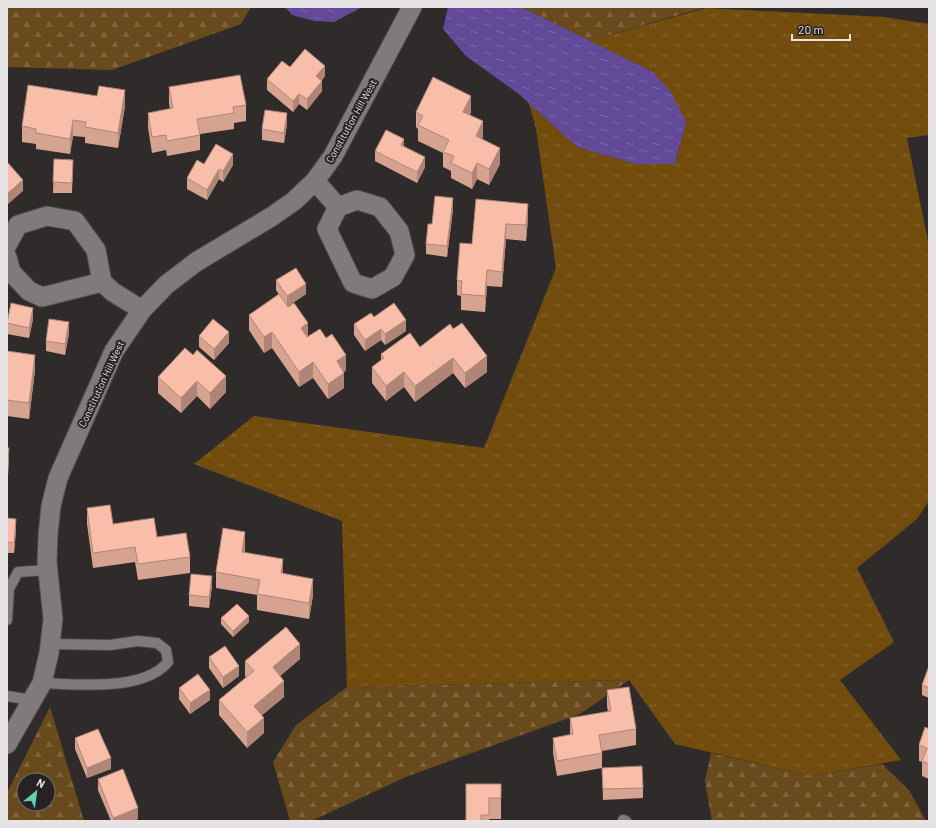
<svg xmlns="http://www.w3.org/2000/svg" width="936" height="828" font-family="Barlow,sans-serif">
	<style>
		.grass { fill: url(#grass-tufts) }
		.forest { fill: url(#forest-firs); fill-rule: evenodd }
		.water { fill: url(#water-ripples) }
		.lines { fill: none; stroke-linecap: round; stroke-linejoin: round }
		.lane-casing { stroke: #4d494a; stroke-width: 12 }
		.street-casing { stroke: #4d494a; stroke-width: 21 }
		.lane { stroke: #807a7b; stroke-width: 10 }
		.street { stroke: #807a7b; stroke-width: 19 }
		.wall { fill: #d6a391 }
		.shaded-wall { fill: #ae8576 }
		.building { fill: #f9bea9; stroke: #ae8576 }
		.labels { text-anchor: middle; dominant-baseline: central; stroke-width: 4; stroke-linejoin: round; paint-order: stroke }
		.street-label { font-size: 10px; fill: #e7e3e4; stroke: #262122 }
	</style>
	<defs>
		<pattern id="grass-tufts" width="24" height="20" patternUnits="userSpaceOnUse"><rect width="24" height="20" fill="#714c0d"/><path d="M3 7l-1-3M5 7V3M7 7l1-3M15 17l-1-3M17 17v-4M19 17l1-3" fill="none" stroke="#856630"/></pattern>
		<pattern id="forest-firs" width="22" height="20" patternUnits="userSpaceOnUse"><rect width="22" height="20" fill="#694a1c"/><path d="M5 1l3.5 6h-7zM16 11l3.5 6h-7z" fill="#7e643d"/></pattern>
		<pattern id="water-ripples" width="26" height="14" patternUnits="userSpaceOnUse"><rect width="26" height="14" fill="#634a99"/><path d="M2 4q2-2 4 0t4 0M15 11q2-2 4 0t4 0" fill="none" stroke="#7964a7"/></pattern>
	</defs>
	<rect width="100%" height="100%" fill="#2f2b2b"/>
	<path class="grass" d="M706 8 884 17 929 24V135L907 138 929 246V501L917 519 857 568 894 642 840 680 901 760 811 776 675 744 629 680 347 687 342 521 194 464 254 416 484 448 556 268 536 129 529 103 577 147 636 164H675L686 122 653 72 589 41Z"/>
	<path class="forest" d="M7 7H251L241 24 112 70 7 67Z
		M521 7H706L589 41Z
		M629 680 580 714 408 776 311 821H290L273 762 296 725 347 687Z
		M50 707 84 821H7V793ZM24 780H48V804H24Z
		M711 753 811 776 882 764 909 790 926 821H712L705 781Z"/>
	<path class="water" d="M285 7H362L334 22 314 21 292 15Z
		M448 7H521L653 72 671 92 686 122 675 164H636L577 147 520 95 466 56 443 29Z"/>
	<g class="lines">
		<g class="lane-casing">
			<path id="lane" d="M7 620 9 589 18 572 48 570
				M42 683C78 684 143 692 168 662L166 650 157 643 138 641 110 645 50 644
				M7 696 31 700
				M623 820 626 821"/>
		</g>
		<g class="street-casing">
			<path id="street" d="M315 181 338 207 357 200 380 207 399 231 405 255 393 277 372 289 353 283 327 229 338 207
				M7 245 18 225 47 216 75 221 96 250 102 282 113 292 142 310
				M7 257 11 272 29 291 42 297 102 282
				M7 744 42 683 49 653 53 619 47 562 48 535 51 506 58 478 114 351 142 310 166 285 196 262 271 217 294 201 315 181 333 156 412 7"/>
		</g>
		<use href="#lane" class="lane"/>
		<use href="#street" class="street"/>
	</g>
	<path class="wall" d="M290 67 325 76 322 80V91L307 110 299 104 293 112 267 90V79Z
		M169 87 246 105V121L234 123V129L200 134V150L167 156 166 150 152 153 148 128V113L170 109 169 103Z
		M125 106 118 148 85 143V137L73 136 70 154 36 149V144L22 142V126Z
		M416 112H471L470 115 483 137 482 139 500 164 489 185 477 179 472 189 451 178V171L443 167V153L418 141V129L416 127Z
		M287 124 284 143 262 140V129Z
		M404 146 425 167 417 183 375 161V151Z
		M54 159 73 160 72 193H53Z
		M233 165 223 182 219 179 207 200 187 189V178Z
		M476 199 528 219 526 241 506 239 502 287 487 286 485 312 461 310V296L457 295V280L472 244Z
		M453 209 447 257 426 254V244Z
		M276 280 306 294 287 307 308 337 346 370 344 372V388L328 399 313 378 299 387 272 348 264 353 249 330V315L282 299 276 290Z
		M374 317 406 331 385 345 381 340 365 351 354 335V324Z
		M33 319 29 338 7 334V322Z
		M450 324 487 372 465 388 453 373 415 402 404 387 386 401 372 383V367L381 360V354L420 347Z
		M69 333 65 355 46 351V341Z
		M199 336 229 343 214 360 199 347Z
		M185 348 226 392 210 409 197 396 181 413 158 393V377Z
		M7 351 35 370 29 419 7 416Z
		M87 508 113 524 157 537 190 557V573L138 580 135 562 93 568 87 524Z
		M7 518 16 530 14 553H7Z
		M245 548V552L283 574 313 595 309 619 257 610V595L216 588V572Z
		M212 586 209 608 189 606V595Z
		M221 618 249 622 233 637 221 624Z
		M209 657 239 676 223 688 209 668Z
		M300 659 280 676 284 697 262 715 264 733 247 748 219 715V700L246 677 245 676V661Z
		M929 666V698L922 695V685Z
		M179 688 210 700 190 714 179 699Z
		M607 690 636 729V745L602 751V768L643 788V798L603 800 602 768 557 776 553 753V738L570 735V718L608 712 607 706Z
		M929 729V779L922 776V762L919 761V745Z
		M75 738 111 769 87 778 75 749Z
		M98 779 138 819 133 821H111L98 790Z
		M501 784V819H489V821H466Z"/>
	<path class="shaded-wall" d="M325 66V76L316 86V76Z
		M322 81V91L307 110V99Z
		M125 90V106L118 148V133Z
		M299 94V104L293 112V101Z
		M471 96V112L463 127V112Z
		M287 113V124L284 143V133Z
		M73 120V136L70 154V139Z
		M483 121V137L476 152V136Z
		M404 139V149L401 145Z
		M500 148V164L489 185V169Z
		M233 154V165L223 182V171Z
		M425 157V167L417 183V172Z
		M477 163V179L472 189V173Z
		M219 169V179L207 200V190Z
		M23 180V191L7 205V194Z
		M453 198V209L447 257V246Z
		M528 204V219L526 241V225Z
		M506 224V239L502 287V272Z
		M487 270V286L485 312V296Z
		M306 284V294L287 307V296Z
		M33 308V319L29 338V328Z
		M406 320V331L385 345V334Z
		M69 322V333L65 355V344Z
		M308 323V338L301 328Z
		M381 329V340L365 351V340Z
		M229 332V343L214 360V349Z
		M272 332V348L264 353V337Z
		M35 355V370L29 419V403Z
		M346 355V370L337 377V361Z
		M487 356V372L465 388V373Z
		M453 358V373L415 402V386Z
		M313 362V378L299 387V372Z
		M404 372V387L386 401V386Z
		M344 373V388L328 399V384Z
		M226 376V392L210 409V393Z
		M197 381V396L181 413V398Z
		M9 448V464L7 487V472Z
		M16 519V530L14 553V543Z
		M245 532V548L242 568V552Z
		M283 559V575L281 573Z
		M212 576V586L209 608V597Z
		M313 579V595L309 619V603Z
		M249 616V622L233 637V631Z
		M300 644V659L273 682V667Z
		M239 666V676L223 688V677Z
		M284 681V697L254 722V706Z
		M210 690V700L190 714V703Z
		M264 718V733L247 748V732Z
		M111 758V769L87 778V768Z
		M138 808V819L133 821H113V818Z"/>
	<path class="building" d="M305 49 325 66 316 76 322 81 307 99 299 94 293 101 267 79 282 61 290 67Z
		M240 75 246 105 233 107 234 113 197 119 200 135 167 141 166 135 152 137 148 113 173 108 169 87Z
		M433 77 471 96 463 112 483 121 476 136 500 148 489 169 477 163 472 173 451 163 454 156 443 152 449 140 418 125 423 116 416 112Z
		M28 85 97 96 99 86 125 90 118 133 85 127 86 122 73 120 70 139 36 133V129L22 126Z
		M265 110 287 113 284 133 262 129Z
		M386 130 404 139 401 145 425 157 417 172 375 151Z
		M216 144 233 154 223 171 219 169 207 190 187 178 197 160 204 164Z
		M54 159 73 160 72 183 53 182Z
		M8 163 23 180 7 194V164Z
		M435 196 453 198 447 246 426 244 428 224H432Z
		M476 199 528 204 526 225 506 224 502 272 487 270 485 296 461 294 462 281 457 280 460 243 472 244Z
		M296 268 306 284 287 296 276 280Z
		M279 294 288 307 294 303 308 323 301 328 307 337 320 329 326 338 332 334 346 355 337 361 344 373 328 384 313 362 299 372 272 332 264 337 249 315Z
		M11 303 33 308 29 328 7 323Z
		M394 303 406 320 385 334 381 329 365 340 354 324 371 313 374 317Z
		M49 319 69 322 65 344 46 341Z
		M213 319 229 332 214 349 199 336Z
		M462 323 487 356 465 373 453 358 415 386 404 372 386 386 372 367 384 358 381 354 410 333 420 347 450 324 453 329Z
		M185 348 193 355 197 350 226 376 210 393 197 381 181 398 158 377Z
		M7 351 35 355 29 403 7 400Z
		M7 448H9L7 472Z
		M110 505 113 524 154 518 157 537 186 533 190 557 138 564 135 547 93 553 87 508Z
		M7 518 16 519 14 543 7 542Z
		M223 528 245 532 242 552 283 559 281 573 313 579 309 603 257 594 260 580 216 572Z
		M191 574 212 576 209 597 189 595Z
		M237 604 249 616 233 631 221 618Z
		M286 627 300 644 273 667 284 681 254 706 264 718 247 732 219 700 254 671 245 661Z
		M225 646 239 666 223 677 209 657Z
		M929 666V688L922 685Z
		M198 674 210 690 190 703 179 688Z
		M629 687 636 729 599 735 602 753 557 761 553 738 573 734 570 718 611 711 607 690Z
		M925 727 929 729V764L922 761 927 748 919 745Z
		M98 729 111 758 87 768 75 738Z
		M642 766 643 788 603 789 602 768Z
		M123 769 138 808 113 818 98 779Z
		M466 784H501V798H489V815H481V821H466Z"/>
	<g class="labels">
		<g class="street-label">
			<text transform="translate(351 121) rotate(-61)">Constitution Hill West</text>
			<text transform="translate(101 384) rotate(-65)">Constitution Hill West</text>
		</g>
	</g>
	<rect width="936" height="828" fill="none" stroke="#e7e3e4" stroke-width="16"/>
	<g transform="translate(36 792) rotate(29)"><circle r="19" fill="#262122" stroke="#736f70"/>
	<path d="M0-3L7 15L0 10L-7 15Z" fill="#5eceb8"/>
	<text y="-6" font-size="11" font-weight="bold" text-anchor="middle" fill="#e7e3e4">N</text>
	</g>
	<path d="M792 34v6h58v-6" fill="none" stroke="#e7e3e4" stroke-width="2"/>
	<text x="798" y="34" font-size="12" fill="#e7e3e4" stroke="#262122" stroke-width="3" paint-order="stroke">20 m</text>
</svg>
